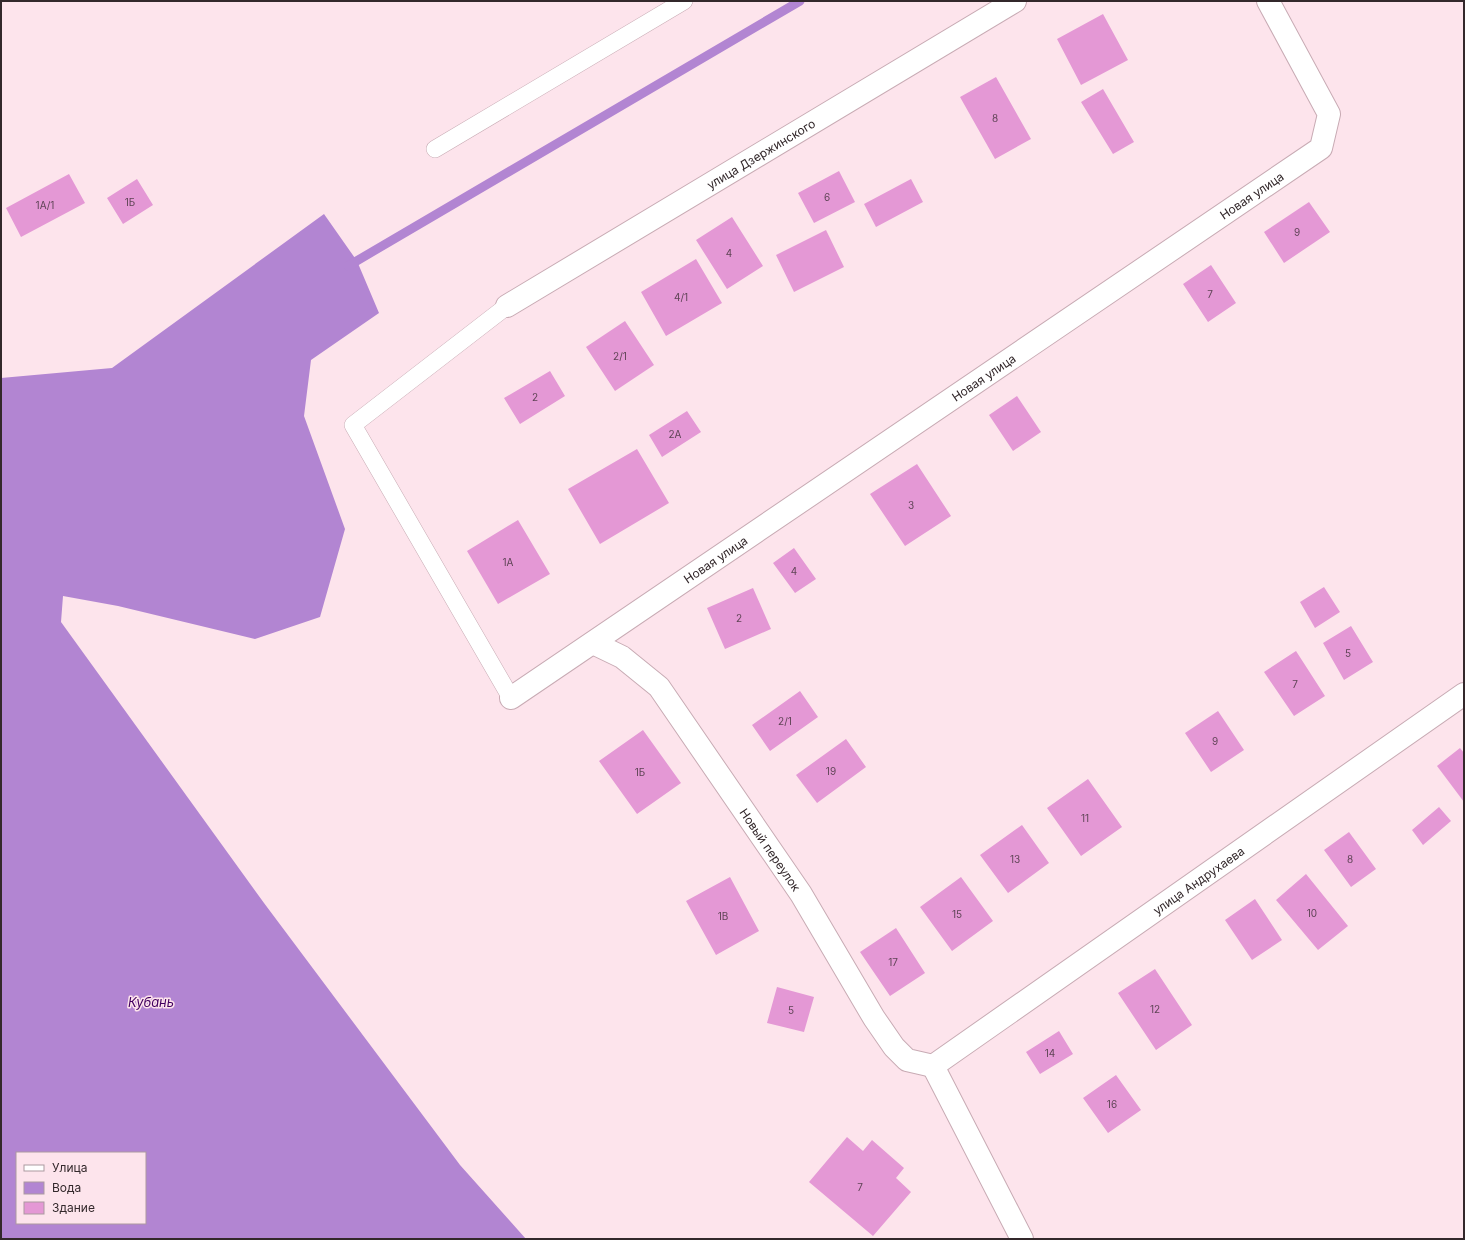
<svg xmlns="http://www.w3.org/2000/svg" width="1465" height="1240" font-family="Inter,sans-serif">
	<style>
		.water { fill: #b285d2; fill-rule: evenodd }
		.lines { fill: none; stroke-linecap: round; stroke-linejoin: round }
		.stream { stroke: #b285d2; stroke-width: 9 }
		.building { fill: #e498d5 }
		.lane-casing { stroke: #c8abb4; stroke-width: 18 }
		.street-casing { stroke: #c8abb4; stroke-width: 24 }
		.lane { stroke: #fff; stroke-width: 17 }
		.street { stroke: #fff; stroke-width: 22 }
		.labels { text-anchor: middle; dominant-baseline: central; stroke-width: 3; stroke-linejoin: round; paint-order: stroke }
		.number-label { font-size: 10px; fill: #5f4456 }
		.street-label { font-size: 12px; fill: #33282b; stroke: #fde4ec }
		.water-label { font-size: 13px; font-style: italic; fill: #420060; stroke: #fde4ec }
	</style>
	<rect width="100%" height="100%" fill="#fde4ec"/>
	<path class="water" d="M324 214 357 261 379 313 311 360 304 416 345 529 320 617 255 639 118 606 63 596 61 622 264 903 460 1165 526 1239H1V378L112 368ZM17 1153H145V1223H17Z"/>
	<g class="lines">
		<path class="stream" d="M348 266 800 1"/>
	</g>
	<path class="building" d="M1103 14 1128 60 1081 85 1057 39Z
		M996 77 1031 139 995 159 960 97Z
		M1103 89 1134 142 1113 154 1081 102Z
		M839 171 855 202 814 223 798 193Z
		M69 174 85 203 21 237 6 208Z
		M137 179 153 205 123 224 107 198Z
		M911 179 923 202 876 227 864 204Z
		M1309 202 1330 232 1284 263 1264 232Z
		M732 217 763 266 727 289 696 240Z
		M826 230 844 267 794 292 776 255Z
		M696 259 722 303 666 336 641 292Z
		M1211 265 1236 303 1208 322 1183 284Z
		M625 321 654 365 615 391 586 347Z
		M550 371 565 396 520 424 504 398Z
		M1017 396 1041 432 1013 451 989 415Z
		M687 411 701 432 662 457 649 435Z
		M637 449 669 503 600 544 568 489Z
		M917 464 951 516 905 546 870 494Z
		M518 520 550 574 498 604 467 551Z
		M794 548 816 579 795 593 773 563Z
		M1324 587 1340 612 1315 628 1300 602Z
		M753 588 771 629 725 649 707 608Z
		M1351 626 1373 662 1344 680 1323 643Z
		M1296 651 1325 696 1294 716 1264 672Z
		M800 691 818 717 770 751 752 725Z
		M1218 711 1244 750 1211 772 1185 733Z
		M643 730 681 783 637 814 599 761Z
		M846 739 866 767 817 803 796 775Z
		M1460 748 1464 753V802L1437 766Z
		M1088 779 1122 827 1081 856 1047 808Z
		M1439 807 1451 821 1423 845 1412 830Z
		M1022 825 1049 863 1008 893 980 855Z
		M1349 832 1376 869 1351 887 1324 850Z
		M1306 874 1348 926 1318 950 1276 900Z
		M730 877 759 931 716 955 686 901Z
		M961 877 993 921 952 951 920 907Z
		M1255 899 1282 940 1252 960 1225 920Z
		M896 928 925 973 890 996 860 952Z
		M1155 969 1192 1025 1156 1050 1118 993Z
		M777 987 814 997 804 1032 767 1023Z
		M1059 1031 1073 1054 1040 1074 1026 1052Z
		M1116 1075 1141 1110 1108 1133 1083 1098Z
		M847 1137 863 1151 872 1140 904 1168 896 1178 911 1192 873 1236 809 1182Z"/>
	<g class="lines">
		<g class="lane-casing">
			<path id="lane" d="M435 149 684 1
				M507 306 353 425 511 698"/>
		</g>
		<g class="street-casing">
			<g id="street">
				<path id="s1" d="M507 306 1015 1"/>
				<path id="s2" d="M593 643 622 657 659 687 801 894 874 1018 894 1047 907 1060 933 1066"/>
				<path id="s3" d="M511 698 1321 148 1329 114 1268 1"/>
				<path id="s4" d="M933 1066 1464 694"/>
				<path d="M933 1066 1022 1239"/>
			</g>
		</g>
		<use href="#lane" class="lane"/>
		<use href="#street" class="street"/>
	</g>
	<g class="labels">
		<g class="number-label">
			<text x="995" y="118">8</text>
			<text x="827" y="197">6</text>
			<text x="130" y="202">1Б</text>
			<text x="45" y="205">1А/1</text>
			<text x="1297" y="232">9</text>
			<text x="729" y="253">4</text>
			<text x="1210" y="294">7</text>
			<text x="681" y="297">4/1</text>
			<text x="620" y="356">2/1</text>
			<text x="535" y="397">2</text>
			<text x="675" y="434">2А</text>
			<text x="911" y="505">3</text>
			<text x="508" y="562">1А</text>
			<text x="794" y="571">4</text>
			<text x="739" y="618">2</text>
			<text x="1348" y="653">5</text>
			<text x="1295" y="684">7</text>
			<text x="785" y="721">2/1</text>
			<text x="1215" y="741">9</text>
			<text x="831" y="771">19</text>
			<text x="640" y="772">1Б</text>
			<text x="1085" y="818">11</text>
			<text x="1015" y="859">13</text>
			<text x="1350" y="859">8</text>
			<text x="1312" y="913">10</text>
			<text x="957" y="914">15</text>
			<text x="723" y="916">1В</text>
			<text x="893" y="962">17</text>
			<text x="1155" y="1009">12</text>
			<text x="791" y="1010">5</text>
			<text x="1050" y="1053">14</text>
			<text x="1112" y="1104">16</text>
			<text x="860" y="1187">7</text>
		</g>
		<g class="street-label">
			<text stroke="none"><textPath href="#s1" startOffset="296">улица Дзержинского</textPath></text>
			<text stroke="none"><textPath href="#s3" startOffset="895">Новая улица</textPath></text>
			<text stroke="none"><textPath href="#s3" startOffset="571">Новая улица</textPath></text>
			<text stroke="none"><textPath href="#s3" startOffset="247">Новая улица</textPath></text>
			<text stroke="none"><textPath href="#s2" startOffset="277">Новый переулок</textPath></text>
			<text stroke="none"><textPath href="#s4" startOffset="324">улица Андрухаева</textPath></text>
		</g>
		<g class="water-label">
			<text x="151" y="1002">Кубань</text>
		</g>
	</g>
	<rect width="1465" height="1240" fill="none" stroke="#33282b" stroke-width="4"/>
	<rect x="16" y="1152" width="130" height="72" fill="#fde4ec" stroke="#ac999f"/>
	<rect x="24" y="1165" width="20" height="6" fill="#ffffff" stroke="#ac999f"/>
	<text x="52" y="1172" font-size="12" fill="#33282b">Улица</text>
	<rect x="24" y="1182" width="20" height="12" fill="#b285d2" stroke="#ac999f"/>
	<text x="52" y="1192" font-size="12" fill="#33282b">Вода</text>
	<rect x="24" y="1202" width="20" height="12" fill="#e498d5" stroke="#ac999f"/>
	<text x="52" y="1212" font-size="12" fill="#33282b">Здание</text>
</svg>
